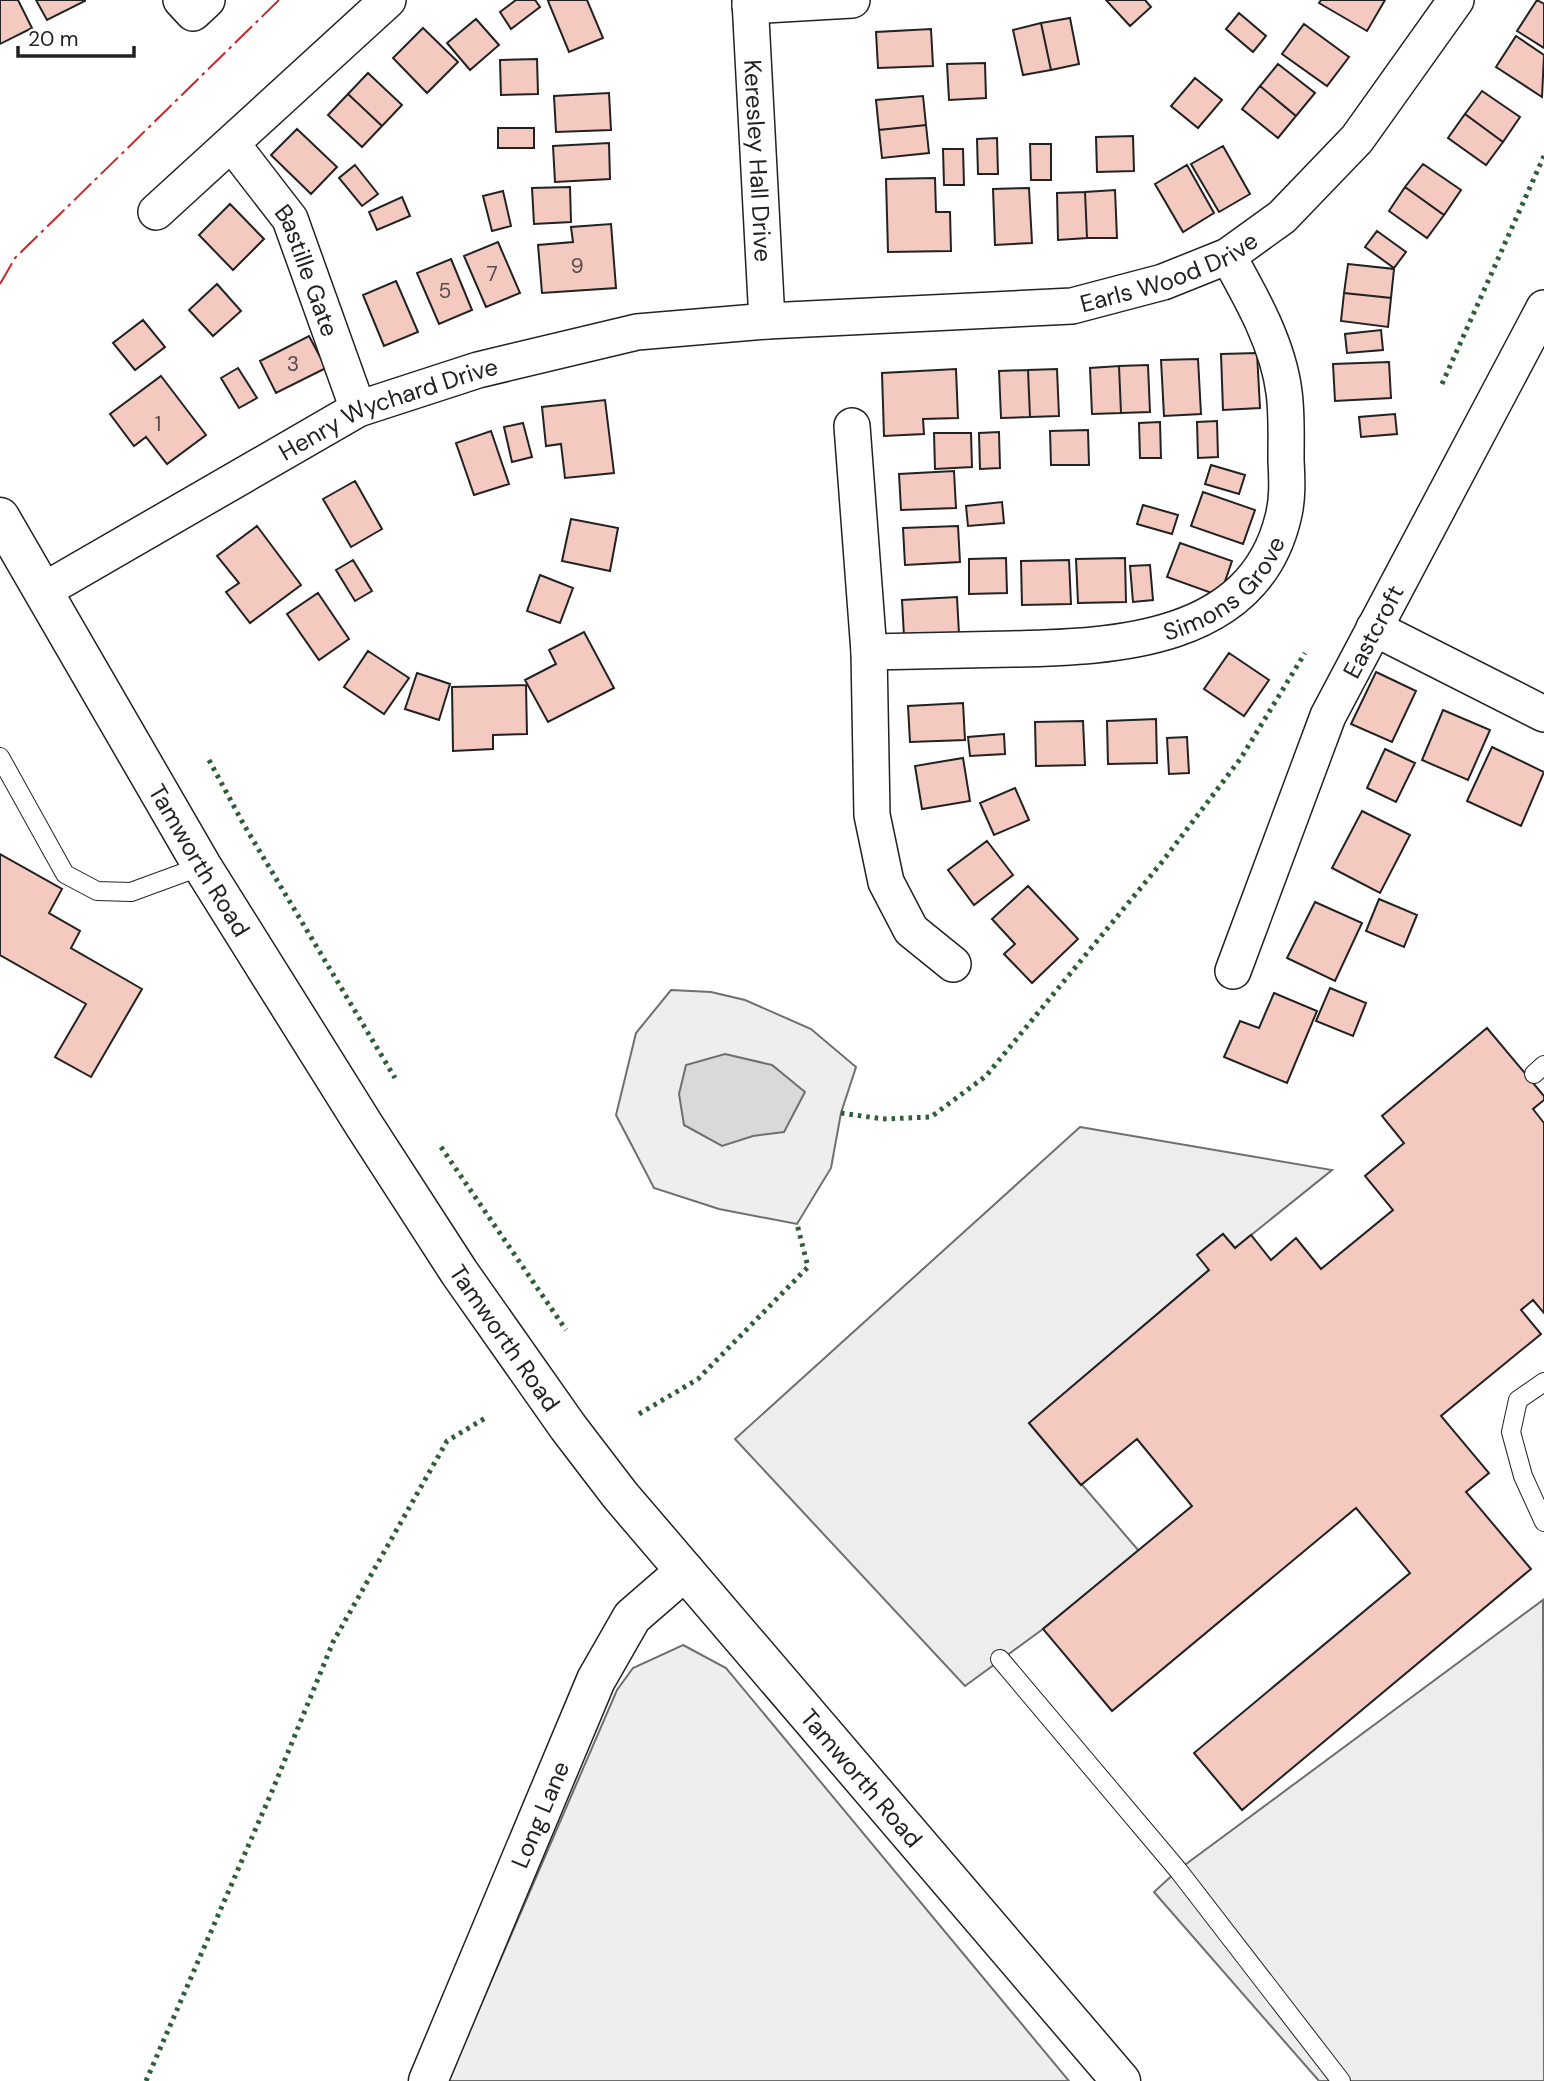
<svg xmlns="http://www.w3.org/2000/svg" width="1544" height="2081" font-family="'DM Sans',sans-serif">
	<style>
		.green { fill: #eee; stroke: #6f6f6f; stroke-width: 2 }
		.parking { fill: #ededed; stroke: #6f6f6f; stroke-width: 2 }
		.water { fill: #d9d9d9; stroke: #6f6f6f; stroke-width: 2 }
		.building { fill: #f3c9c0; stroke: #222; stroke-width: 2 }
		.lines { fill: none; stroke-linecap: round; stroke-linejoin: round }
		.service-casing { stroke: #222; stroke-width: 20 }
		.minor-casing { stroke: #222; stroke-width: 38 }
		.secondary-casing { stroke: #222; stroke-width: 41 }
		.service { stroke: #fff; stroke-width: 18 }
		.minor { stroke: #fff; stroke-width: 35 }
		.secondary { stroke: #fff; stroke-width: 38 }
		.hedge { stroke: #2f5e38; stroke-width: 5; stroke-dasharray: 3.5 5; stroke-linecap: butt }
		.power { stroke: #c62828; stroke-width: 2; stroke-dasharray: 24 5 3.5 5; stroke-linecap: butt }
		.labels { text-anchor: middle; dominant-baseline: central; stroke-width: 5; stroke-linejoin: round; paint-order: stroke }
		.number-label { font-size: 21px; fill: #564c4a }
		.street-label { font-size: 24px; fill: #222; stroke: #fff }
	</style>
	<rect width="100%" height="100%" fill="#fff"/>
	<path class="green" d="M671 990 711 992 745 1000 811 1029 856 1067 841 1113 831 1168 797 1224 719 1209 654 1188 616 1115 636 1033Z
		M683 1645 726 1668 1069 2081H448L617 1690 633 1668Z"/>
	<path class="parking" d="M1080 1127 1332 1170 1235 1248 1223 1234 1198 1254 1209 1270 1029 1423 1139 1551 1043 1629 965 1686 735 1439Z
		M1543 1600 1544 2081H1319L1154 1892 1178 1870Z"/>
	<path class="water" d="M725 1054 772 1065 805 1092 784 1132 753 1136 722 1146 684 1125 679 1094 686 1065Z"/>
	<path class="building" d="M0 0H18L32 28 0 44Z
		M36 0H85V1L47 20Z
		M516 0H535L540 7 511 29 500 12Z
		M550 0H587L603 38 569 52 548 1Z
		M1106 0H1145L1151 7 1130 26Z
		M1321 0H1385L1367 31 1319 3Z
		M1537 0 1544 4V48L1517 31Z
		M1239 13 1266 36 1253 52 1226 29Z
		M1070 18 1079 64 1051 70 1041 23Z
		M476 19 499 45 470 70 447 43Z
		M1041 23 1051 70 1023 75 1013 30Z
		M1304 24 1349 57 1327 86 1282 54Z
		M423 28 458 62 427 93 393 58Z
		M931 29 933 66 878 68 876 32Z
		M1516 36 1544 55 1542 97 1496 67Z
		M537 59 538 94 501 95 500 60Z
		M985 63 986 98 949 100 947 64Z
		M1278 64 1315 93 1296 116 1260 86Z
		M368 73 402 105 382 126 348 94Z
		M1195 78 1222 100 1198 128 1171 106Z
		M1260 86 1296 116 1278 138 1242 109Z
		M1482 91 1520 117 1503 142 1465 114Z
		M609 93 611 130 556 132 554 96Z
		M348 94 382 126 362 147 328 115Z
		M923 96 926 125 879 130 876 100Z
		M1465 114 1503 142 1486 165 1448 138Z
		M926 125 929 153 882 158 879 130Z
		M498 128H534V148H498Z
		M297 129 337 167 311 194 271 155Z
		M1133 136 1134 171 1097 172 1096 137Z
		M997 138 998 174H978L977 139Z
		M609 143 610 179 555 182 553 146Z
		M1030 144H1051V180H1031Z
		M1223 146 1250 194 1219 212 1191 164Z
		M943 149H963L964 185H944Z
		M1423 164 1461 190 1444 215 1405 187Z
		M355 165 378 194 362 206 339 178Z
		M1187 165 1214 213 1183 232 1155 184Z
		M935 178 936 212H950L951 251 888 252 886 179Z
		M570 187 571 222 534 224 532 188Z
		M1405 187 1444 215 1427 238 1389 211Z
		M1029 188 1032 243 995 245 993 189Z
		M1115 190 1117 238H1087L1085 192Z
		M503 191 511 226 492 231 483 196Z
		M1085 192 1087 238 1058 240 1057 193Z
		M402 197 410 216 377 230 369 212Z
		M230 204 264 239 233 270 199 235Z
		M611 224 616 288 542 293 538 245 573 242 571 227Z
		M1377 231 1406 252 1394 268 1365 247Z
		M498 242 520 293 486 307 464 256Z
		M451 259 472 310 439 324 417 273Z
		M1348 264 1394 269 1391 298 1344 293Z
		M396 281 418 332 384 346 363 295Z
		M217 284 241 311 213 336 189 310Z
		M1344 293 1391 298 1388 327 1341 321Z
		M143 320 165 347 135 370 113 343Z
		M1381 330 1383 350 1347 353 1345 334Z
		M309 336 326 368 276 393 260 361Z
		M1257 353 1260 408 1223 410 1221 354Z
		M1198 359 1201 414 1164 416 1161 360Z
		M1389 362 1391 398 1335 401 1333 364Z
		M1148 365 1150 412 1121 413 1119 366Z
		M1119 366 1121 413 1092 414 1090 368Z
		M238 368 257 398 239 408 221 378Z
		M956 369 958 418 923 419 924 434 884 436 882 373Z
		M1057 369 1059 416 1030 417 1028 370Z
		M1028 370 1030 417 1001 418 999 371Z
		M161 376 206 435 167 464 146 437 134 446 110 414Z
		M605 400 614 473 565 478 561 444 546 446 542 407Z
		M1395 414 1397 434 1361 437 1359 417Z
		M1217 421 1218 457 1198 458 1197 422Z
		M1160 422 1161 458H1140L1139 423Z
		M523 423 532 457 512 462 504 427Z
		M1088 430 1089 465H1051L1050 431Z
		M491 431 509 484 474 495 456 443Z
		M999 432 1000 468 980 469 979 433Z
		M934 433H971L972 467 935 469Z
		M1211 465 1245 475 1239 494 1205 484Z
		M954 471 956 508 901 510 899 474Z
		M355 481 382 529 351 547 323 499Z
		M1203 492 1255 510 1243 544 1191 526Z
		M1002 502 1004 523 968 526 966 506Z
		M1143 505 1178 515 1172 534 1137 524Z
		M571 519 618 528 610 571 562 561Z
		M257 526 301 585 250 623 226 592 239 583 217 556Z
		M958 526 960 562 905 565 903 528Z
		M1180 543 1232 561 1220 596 1167 577Z
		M1006 558 1007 593 969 594V559Z
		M1125 558 1126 602 1078 603 1076 559Z
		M353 560 372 591 355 601 336 570Z
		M1069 560 1071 604 1022 605 1021 561Z
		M1150 565 1153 600 1133 602 1130 566Z
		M540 575 573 588 560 623 527 611Z
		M318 593 349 639 319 660 287 614Z
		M957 597 959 634 904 637 902 600Z
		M584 632 614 688 548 722 525 680 556 664 549 650Z
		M368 651 409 678 384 714 344 687Z
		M1229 653 1269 680 1244 716 1204 689Z
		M1376 672 1416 691 1392 742 1351 724Z
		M417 673 450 684 439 720 405 709Z
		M526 685 527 734 493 735V749L453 751 452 687Z
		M963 703 965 740 910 742 908 706Z
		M1443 710 1490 730 1468 780 1422 760Z
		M1156 719 1157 763 1108 764 1107 721Z
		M1083 721 1085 765 1036 766 1035 722Z
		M1004 734 1005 754 970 756 968 737Z
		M1187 737 1189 773 1169 774 1167 738Z
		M1492 747 1544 772 1521 826 1467 801Z
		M1385 749 1415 763 1396 802 1367 788Z
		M963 758 970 801 922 809 915 766Z
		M1015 788 1029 820 994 835 980 803Z
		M1362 811 1410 835 1380 893 1332 868Z
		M987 841 1013 875 974 905 948 870Z
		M0 854 62 889 49 913 80 931 71 948 142 989 91 1077 55 1057 86 1004 0 955Z
		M1028 886 1078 939 1032 983 1004 954 1015 944 992 919Z
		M1379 899 1417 915 1404 947 1366 931Z
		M1315 902 1362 923 1335 981 1287 958Z
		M1330 988 1366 1003 1353 1036 1316 1021Z
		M1274 993 1317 1011 1287 1083 1224 1057 1240 1021 1259 1028Z
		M1487 1028 1544 1096V1100L1533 1109 1544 1123V1313L1533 1300 1521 1310 1541 1334 1441 1416 1489 1473 1466 1492 1531 1569 1242 1810 1194 1753 1410 1573 1356 1508 1112 1711 1043 1629 1192 1506 1137 1439 1081 1485 1029 1423 1209 1270 1197 1255 1223 1234 1235 1248 1251 1235 1271 1260 1296 1238 1321 1269 1393 1210 1365 1176 1404 1143 1382 1116Z"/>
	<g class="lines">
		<g class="service-casing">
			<path id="service" d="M0 757 65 874 97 891 131 892 202 866
				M1534 1074 1544 1065
				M1544 1382 1518 1400 1511 1432 1523 1476 1544 1522
				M1000 1659 1178 1870 1341 2081"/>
		</g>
		<g class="minor-casing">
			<g id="minor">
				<path d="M181 0 193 13 207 0"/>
				<path id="s1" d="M750 0 767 321"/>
				<path d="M750 6 852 0"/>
				<path id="s2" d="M232 144 290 219 358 409"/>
				<path d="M156 212 388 0"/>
				<path d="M852 426 869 652 872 815 886 882 911 930 953 964"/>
				<path id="s3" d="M43 591 358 409 478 370 637 332 767 321 1072 306 1163 282 1228 256 1282 217 1357 139 1456 0"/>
				<path d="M1374 628 1544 714"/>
				<path id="s4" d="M869 652C917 651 964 650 1012 649 1116 647 1253 641 1283 518 1288 499 1287 480 1286 460 1286 438 1287 414 1284 392 1278 344 1251 297 1228 256"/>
				<path id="s5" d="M1233 971 1328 716 1544 308"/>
			</g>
		</g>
		<g class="secondary-casing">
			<g id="secondary">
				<path id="s6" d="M0 517 202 866 364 1125 459 1272 568 1427 620 1495 1121 2081"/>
				<path id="s7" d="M428 2081 596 1680 632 1617 685 1571"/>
			</g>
		</g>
		<use href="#service" class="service"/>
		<use href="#minor" class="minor"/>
		<use href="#secondary" class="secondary"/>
		<path class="hedge" d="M1442 384 1544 156
			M209 760 244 825 395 1078
			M841 1113 883 1119 931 1117 986 1076 1162 862 1241 758 1305 653
			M441 1147 566 1330
			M639 1414 698 1379 808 1267 797 1224
			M146 2081 273 1789 333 1642 447 1441 487 1417"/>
		<path class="power" d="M0 284 15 258 279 0"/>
	</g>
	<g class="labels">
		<g class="number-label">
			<text x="577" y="266">9</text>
			<text x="492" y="274">7</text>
			<text x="445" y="291">5</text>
			<text x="293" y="364">3</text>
			<text x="158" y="424">1</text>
		</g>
		<g class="street-label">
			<text stroke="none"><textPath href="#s1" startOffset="161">Keresley Hall Drive</textPath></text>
			<text stroke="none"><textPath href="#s3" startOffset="1192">Earls Wood Drive</textPath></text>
			<text stroke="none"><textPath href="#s2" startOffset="149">Bastille Gate</textPath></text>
			<text stroke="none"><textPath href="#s3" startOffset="392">Henry Wychard Drive</textPath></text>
			<text stroke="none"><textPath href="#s4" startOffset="373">Simons Grove</textPath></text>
			<text stroke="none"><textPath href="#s5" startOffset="368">Eastcroft</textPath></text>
			<text stroke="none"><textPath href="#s6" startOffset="397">Tamworth Road</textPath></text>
			<text stroke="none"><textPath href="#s6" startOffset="964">Tamworth Road</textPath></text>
			<text stroke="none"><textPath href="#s6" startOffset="1531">Tamworth Road</textPath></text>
			<text stroke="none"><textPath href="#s7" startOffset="289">Long Lane</textPath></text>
		</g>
	</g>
	<path d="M18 46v10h116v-10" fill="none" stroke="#222222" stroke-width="3.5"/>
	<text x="28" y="46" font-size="21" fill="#222222" stroke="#ffffff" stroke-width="5" paint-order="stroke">20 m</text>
</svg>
